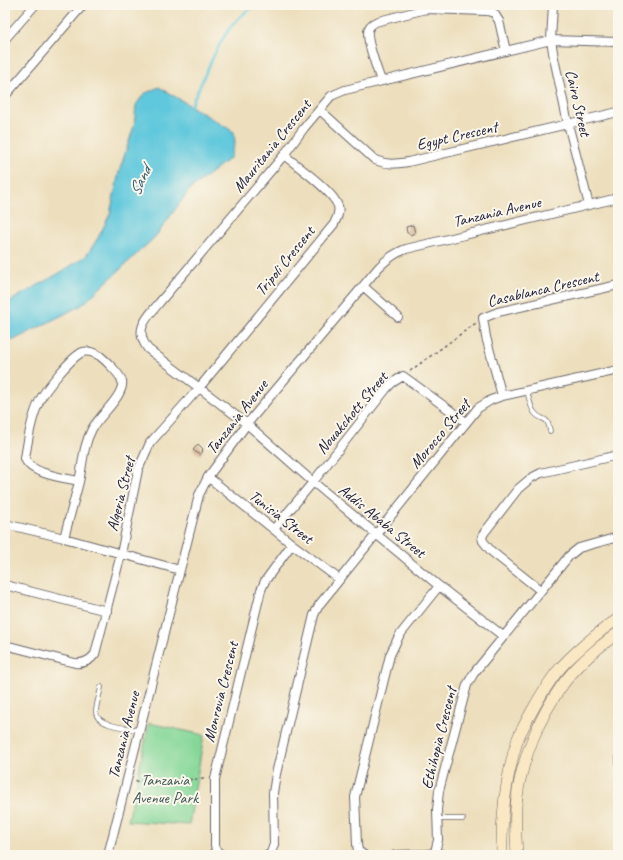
<svg xmlns="http://www.w3.org/2000/svg" width="623" height="860" font-family="Caveat,sans-serif">
	<style>
		.green { fill: #85d798; stroke: #547c6a }
		.water { fill: #60c8dc; stroke: #41758c }
		.lines { fill: none; stroke-linecap: round; stroke-linejoin: round }
		.stream { stroke: #60c8dc; stroke-width: 2.5 }
		.building { fill: #d5b48f }
		.lane-casing { stroke: #696468; stroke-width: 5.5 }
		.street-casing { stroke: #696468; stroke-width: 10 }
		.secondary-casing { stroke: #696468; stroke-width: 12 }
		.path { stroke: #696468; stroke-width: 1.5; stroke-dasharray: 3 3; stroke-linecap: butt }
		.lane { stroke: #fff; stroke-width: 4 }
		.street { stroke: #fff; stroke-width: 8 }
		.secondary { stroke: #fae7c3; stroke-width: 11 }
		.labels { text-anchor: middle; dominant-baseline: central; stroke-width: 4; stroke-linejoin: round; paint-order: stroke }
		.street-label { font-size: 16px; fill: #22223b; stroke: #fbf7ec }
		.park-label { font-size: 16px; fill: #405857; stroke: #fbf7ec }
		.water-label { font-size: 17px; font-style: italic; fill: #385c73; stroke: #fbf7ec }
	</style>
	<rect width="100%" height="100%" fill="#fbf7ec"/>
	<filter id="ink" filterUnits="userSpaceOnUse"><feTurbulence type="fractalNoise" baseFrequency=".025" numOctaves="2"/><feDisplacementMap in="SourceGraphic" scale="8" xChannelSelector="R" yChannelSelector="G"/><feConvolveMatrix kernelMatrix="1 2 1 2 8 2 1 2 1" color-interpolation-filters="sRGB"/></filter>
	<filter id="wash" filterUnits="userSpaceOnUse"><feTurbulence type="fractalNoise" baseFrequency=".012" numOctaves="4" result="noise"/><feDisplacementMap in="SourceGraphic" scale="16" xChannelSelector="R" yChannelSelector="G"/><feGaussianBlur stdDeviation="0.9" result="paint"/><feColorMatrix in="noise" values="0 0 0 0 0 0 0 0 0 0 0 0 0 0 0 0 0 1.4 0 .05"/><feComposite in="paint" operator="in"/></filter>
	<g filter="url(#wash)">
		<rect width="100%" height="100%" fill="#eddfbd"/>
		<path class="green" d="M149 723 204 735 189 825 128 821Z"/>
		<path class="water" d="M159 87 234 132 235 143 230 158 190 189 156 236 82 305 14 340 5 339V304L61 272 86 256 98 238 110 214 119 172 134 126 136 105 144 94Z"/>
		<g class="lines">
			<path class="stream" d="M189 109C207 76 221 20 258 5"/>
		</g>
		<g id="blocks">
			<path class="building" d="M413 225 415 233 410 235 409 233H407L406 227Z
				M198 444 203 449 202 450 203 451 200 455 193 450Z"/>
		</g>
	</g>
	<g filter="url(#ink)">
		<use href="#blocks" fill-opacity="0" stroke="#696468" stroke-width="1"/>
		<g class="lines">
			<g class="lane-casing">
				<path id="lane" d="M527 391C529 397 530 406 534 412 542 423 547 413 550 431
					M101 687C100 694 96 704 96 712 96 726 128 728 139 730
					M438 819H463
					M618 825V731"/>
			</g>
			<g class="street-casing">
				<path id="street" d="M553 5 551 40 554 58 568 124 589 205
					M5 39 35 5
					M381 81C378 71 364 36 369 28 371 24 375 22 379 21L426 9 487 11 494 13 499 21 506 51
					M5 96 83 5
					M320 110 375 160C387 165 395 164 408 162L618 112
					M363 286 398 317
					M502 396 486 337 483 318 498 312 618 285
					M208 477 292 544 339 579
					M5 524 64 538 180 570
					M274 529 313 482 387 388 392 383 403 376 466 422
					M64 538C69 519 74 500 79 482 83 463 83 446 92 429 99 416 125 395 122 381 120 374 105 360 100 356 95 353 89 350 83 352 72 356 44 391 39 402 31 419 28 440 25 458 29 474 65 478 79 481
					M5 585 107 611
					M540 590 491 551 483 541 482 537 484 533 518 489 531 478 541 473 618 455
					M503 636 439 586 313 482 247 424 148 349C133 329 147 318 159 303L284 155 304 128 331 96 345 90 551 40 618 42
					M5 645 75 663C84 664 90 661 95 654L121 554 138 470 150 443 199 388 334 224C337 218 340 212 338 206 333 191 297 166 284 155
					M435 852 444 855
					M108 855 199 495 208 477 247 424 379 267C387 259 395 253 406 249L618 198
					M222 855 216 850 215 845V779L261 590 265 581 292 544
					M268 855 271 853 274 844 273 793 276 774 314 615 319 605 478 408 491 400 502 396 618 370
					M364 855 358 851 357 844 355 797 390 655 399 636 439 586
					M395 855 429 854 435 852 438 840 437 810 439 791 467 685 474 673 569 556 579 548 618 537"/>
			</g>
			<g class="secondary-casing">
				<path id="secondary" d="M502 855C501 816 506 776 518 738 522 729 527 720 532 711 539 698 547 685 556 673 571 655 598 632 618 619
					M517 855C516 836 514 816 517 797 522 759 539 718 561 687 576 665 597 648 618 633"/>
			</g>
			<path class="path" d="M410 371 476 323
				M135 781 207 779"/>
			<use href="#lane" class="lane"/>
			<use href="#street" class="street"/>
			<use href="#secondary" class="secondary"/>
		</g>
	</g>
	<g class="labels">
		<g class="street-label">
			<text transform="translate(578 103) rotate(77)">Cairo Street</text>
			<text transform="translate(457 136) rotate(-13)">Egypt Crescent</text>
			<text transform="translate(272 146) rotate(-51)">Mauritania Crescent</text>
			<text transform="translate(497 212) rotate(-13)">Tanzania Avenue</text>
			<text transform="translate(285 261) rotate(-51)">Tripoli Crescent</text>
			<text transform="translate(543 289) rotate(-13)">Casablanca Crescent</text>
			<text transform="translate(352 413) rotate(-50)">Nouakchott Street</text>
			<text transform="translate(237 417) rotate(-52)">Tanzania Avenue</text>
			<text transform="translate(440 434) rotate(-50)">Morocco Street</text>
			<text transform="translate(121 494) rotate(-76)">Algeria Street</text>
			<text transform="translate(281 517) rotate(38)">Tunisia Street</text>
			<text transform="translate(382 521) rotate(39)">Addis Ababa Street</text>
			<text transform="translate(221 692) rotate(-76)">Monrovia Crescent</text>
			<text transform="translate(124 735) rotate(-76)">Tanzania Avenue</text>
			<text transform="translate(439 738) rotate(-76)">Ethihopia Crescent</text>
		</g>
		<g class="park-label">
			<text x="165" y="780">Tanzania<tspan x="165" dy="18">Avenue Park</tspan></text>
		</g>
		<g class="water-label">
			<text transform="translate(140 181) rotate(-65)">Sand</text>
		</g>
	</g>
	<rect width="623" height="860" fill="none" stroke="#fbf7ec" stroke-width="20"/>
</svg>
